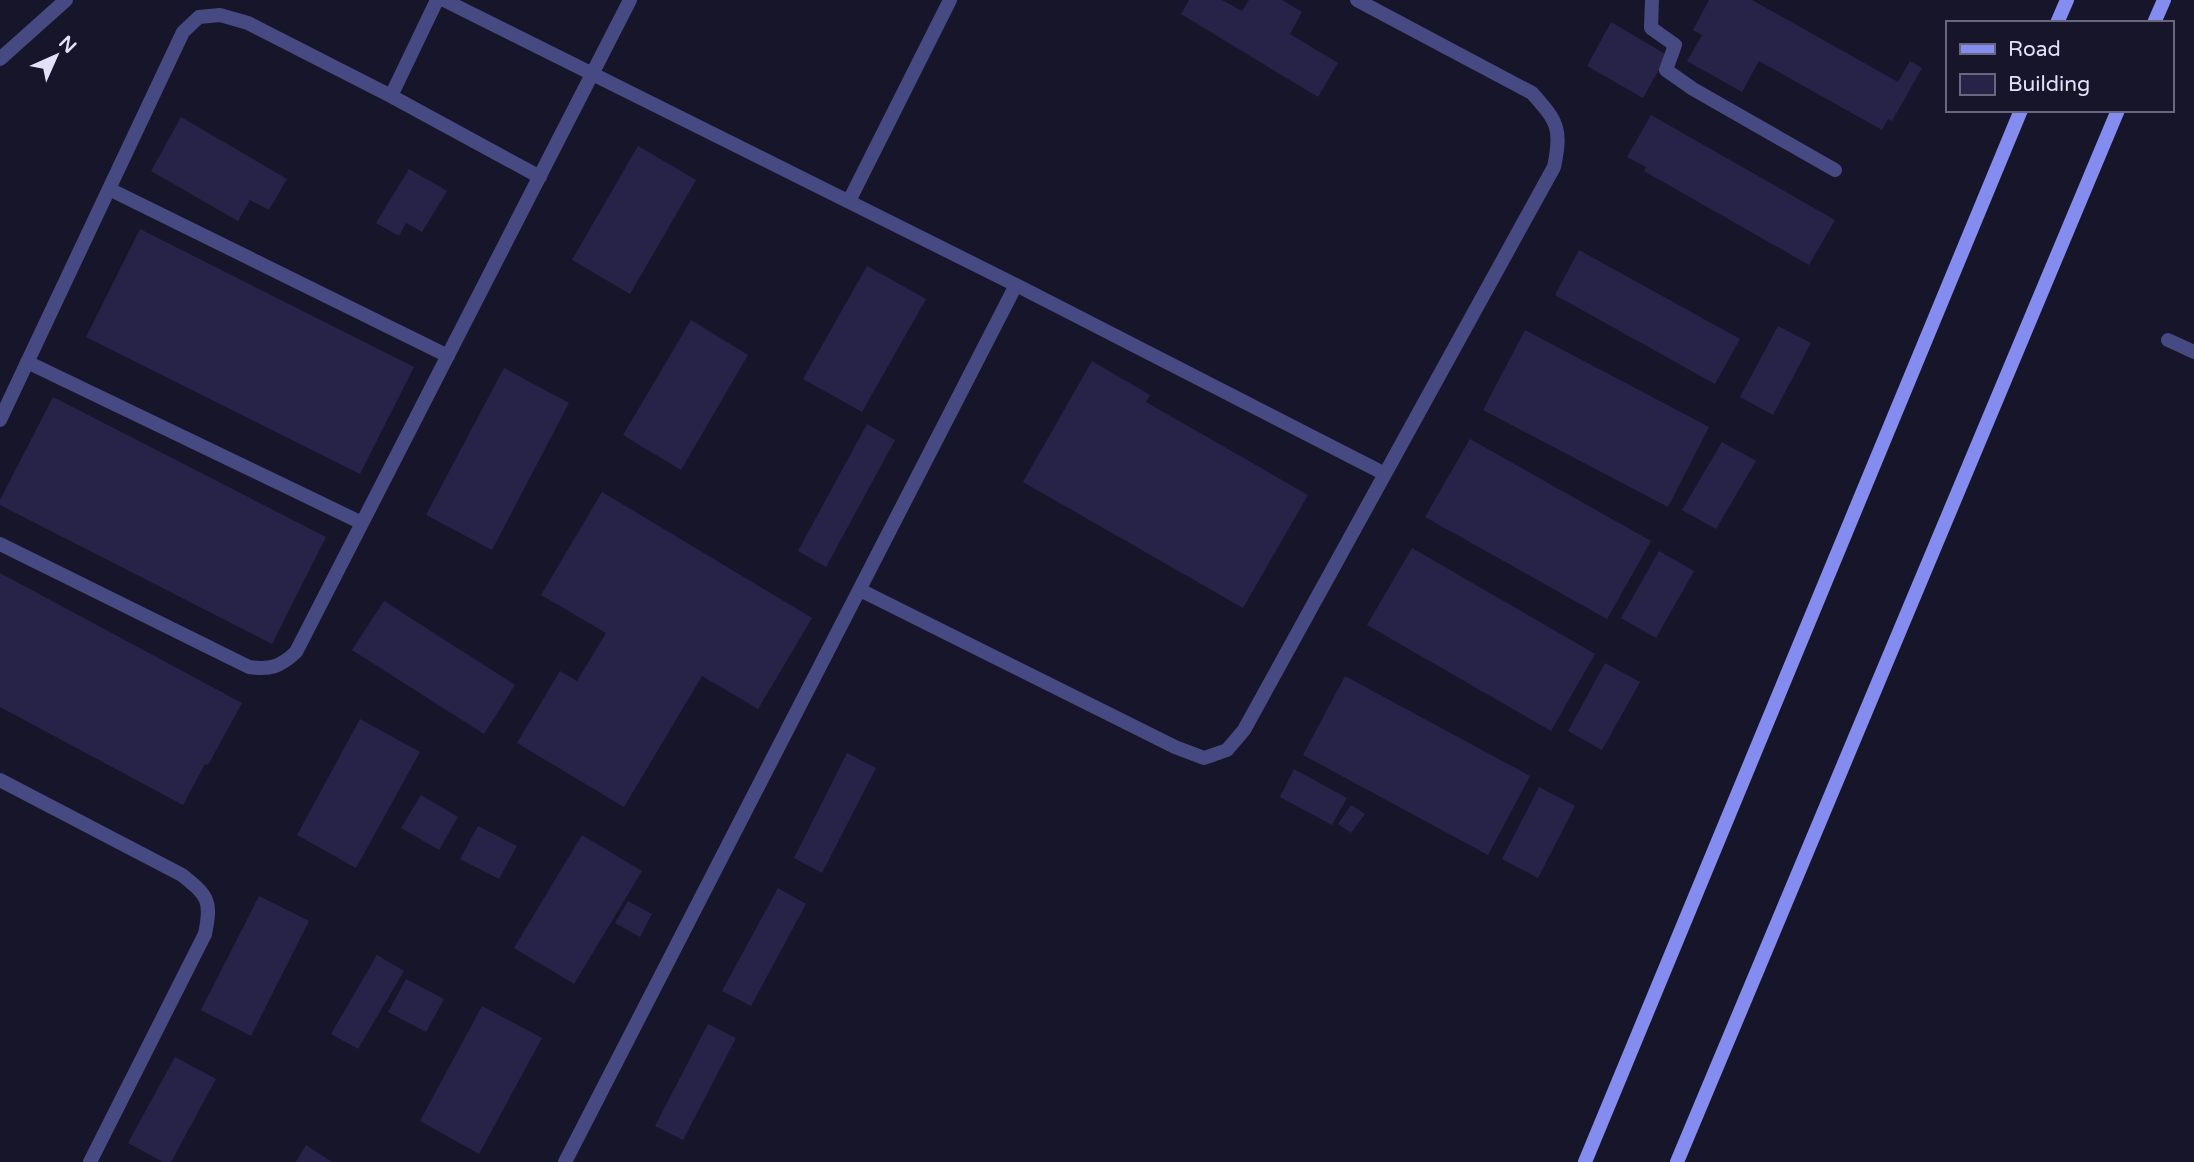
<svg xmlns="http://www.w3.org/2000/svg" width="2194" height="1162" font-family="'Varela Round',sans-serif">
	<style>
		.building { fill: #272348 }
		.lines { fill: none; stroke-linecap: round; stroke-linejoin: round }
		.lane { stroke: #464982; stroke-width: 14 }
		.secondary { stroke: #848cef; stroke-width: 14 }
	</style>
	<rect width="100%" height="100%" fill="#161529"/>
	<path class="building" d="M1189 0H1222L1242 11 1249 0H1282L1302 12 1290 34 1338 63 1318 97 1181 14Z
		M1709 0H1752L1898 82 1910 61 1922 68 1892 121 1888 119 1882 130 1759 61 1742 92 1687 61 1702 35 1693 30Z
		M1611 22 1667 55 1643 98 1587 66Z
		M1651 115 1835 220 1809 265 1644 171 1646 167 1627 157Z
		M181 117 287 179 269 210 250 200 238 221 151 171Z
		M638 146 696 180 630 294 572 260Z
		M409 169 447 191 422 232 406 223 399 236 376 223Z
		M140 229 414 367 360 474 86 337Z
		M1579 250 1740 339 1715 384 1555 295Z
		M867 266 926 299 862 412 803 379Z
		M691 320 748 355 681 470 623 435Z
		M1778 326 1811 343 1773 415 1740 397Z
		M1525 330 1709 427 1668 507 1483 410Z
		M1092 361 1150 395 1146 402 1308 495 1243 608 1023 482Z
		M504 368 569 403 492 550 426 515Z
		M53 397 326 537 272 644 0 505V500Z
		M867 424 895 440 826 567 798 551Z
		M1470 439 1651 541 1607 619 1425 517Z
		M1722 442 1756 461 1716 529 1682 510Z
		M602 492 812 618 758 709 702 676 624 807 517 743 560 671 577 681 606 633 541 595Z
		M1412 548 1595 654 1551 731 1367 625Z
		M1659 551 1694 571 1656 638 1621 618Z
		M0 573 242 703 208 765 205 764 183 805 0 707Z
		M384 601 515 685 484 734 352 650Z
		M1605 663 1640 682 1602 750 1568 731Z
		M1345 676 1530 776 1488 855 1303 755Z
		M360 719 420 752 356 868 297 835Z
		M847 753 876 768 822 873 794 858Z
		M1294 769 1347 798 1332 825 1280 797Z
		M1539 787 1575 806 1538 878 1502 859Z
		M421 795 458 817 439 850 401 828Z
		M1351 805 1365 814 1351 833 1338 824Z
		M478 826 517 846 499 879 460 859Z
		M582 835 642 871 574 984 514 948Z
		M778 888 806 904 751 1006 722 991Z
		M259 896 309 921 251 1036 201 1010Z
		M628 901 652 914 640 937 615 923Z
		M377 955 404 971 358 1049 331 1034Z
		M406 979 444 999 426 1032 388 1012Z
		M482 1006 542 1038 479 1154 420 1121Z
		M708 1024 736 1038 683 1140 655 1126Z
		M175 1057 216 1079 171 1162H163L128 1143Z
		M306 1145 332 1162H296Z"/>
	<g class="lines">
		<path class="lane" d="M444 0 1016 285 1385 474
			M1652 0 1651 28 1675 45 1666 70 1693 89 1835 170
			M0 59 66 0
			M391 96 437 0
			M109 189 448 356
			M849 201 950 0
			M2168 340 2194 352
			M27 362 362 523
			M0 420 183 32 199 17 220 15 248 23 391 96 540 177
			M0 544 249 667C270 670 280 667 296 652L630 0
			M860 590 1175 747 1204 758 1227 750 1244 730 1554 167C1562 129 1558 122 1532 93L1357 0
			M0 780 182 875C208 896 212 900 205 934L90 1162
			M565 1162 1016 285"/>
		<path class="secondary" d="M2057 23 2067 0
			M2154 23 2164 0
			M1585 1162 2021 110
			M1677 1162 2118 110"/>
	</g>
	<rect x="1946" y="21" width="228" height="91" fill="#161529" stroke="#67677d" stroke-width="2"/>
	<rect x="1960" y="44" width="35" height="10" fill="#848cef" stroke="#67677d" stroke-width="2"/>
	<text x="2008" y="56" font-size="21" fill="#e1e1fb">Road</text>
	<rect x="1960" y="74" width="35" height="21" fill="#272348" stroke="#67677d" stroke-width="2"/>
	<text x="2008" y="91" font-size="21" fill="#e1e1fb">Building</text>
	<g transform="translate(56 56) rotate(45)" stroke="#161529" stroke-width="5" paint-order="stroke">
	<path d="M0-5L12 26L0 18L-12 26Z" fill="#e1e1fb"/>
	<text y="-10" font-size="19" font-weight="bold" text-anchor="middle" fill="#e1e1fb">N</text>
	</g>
</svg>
